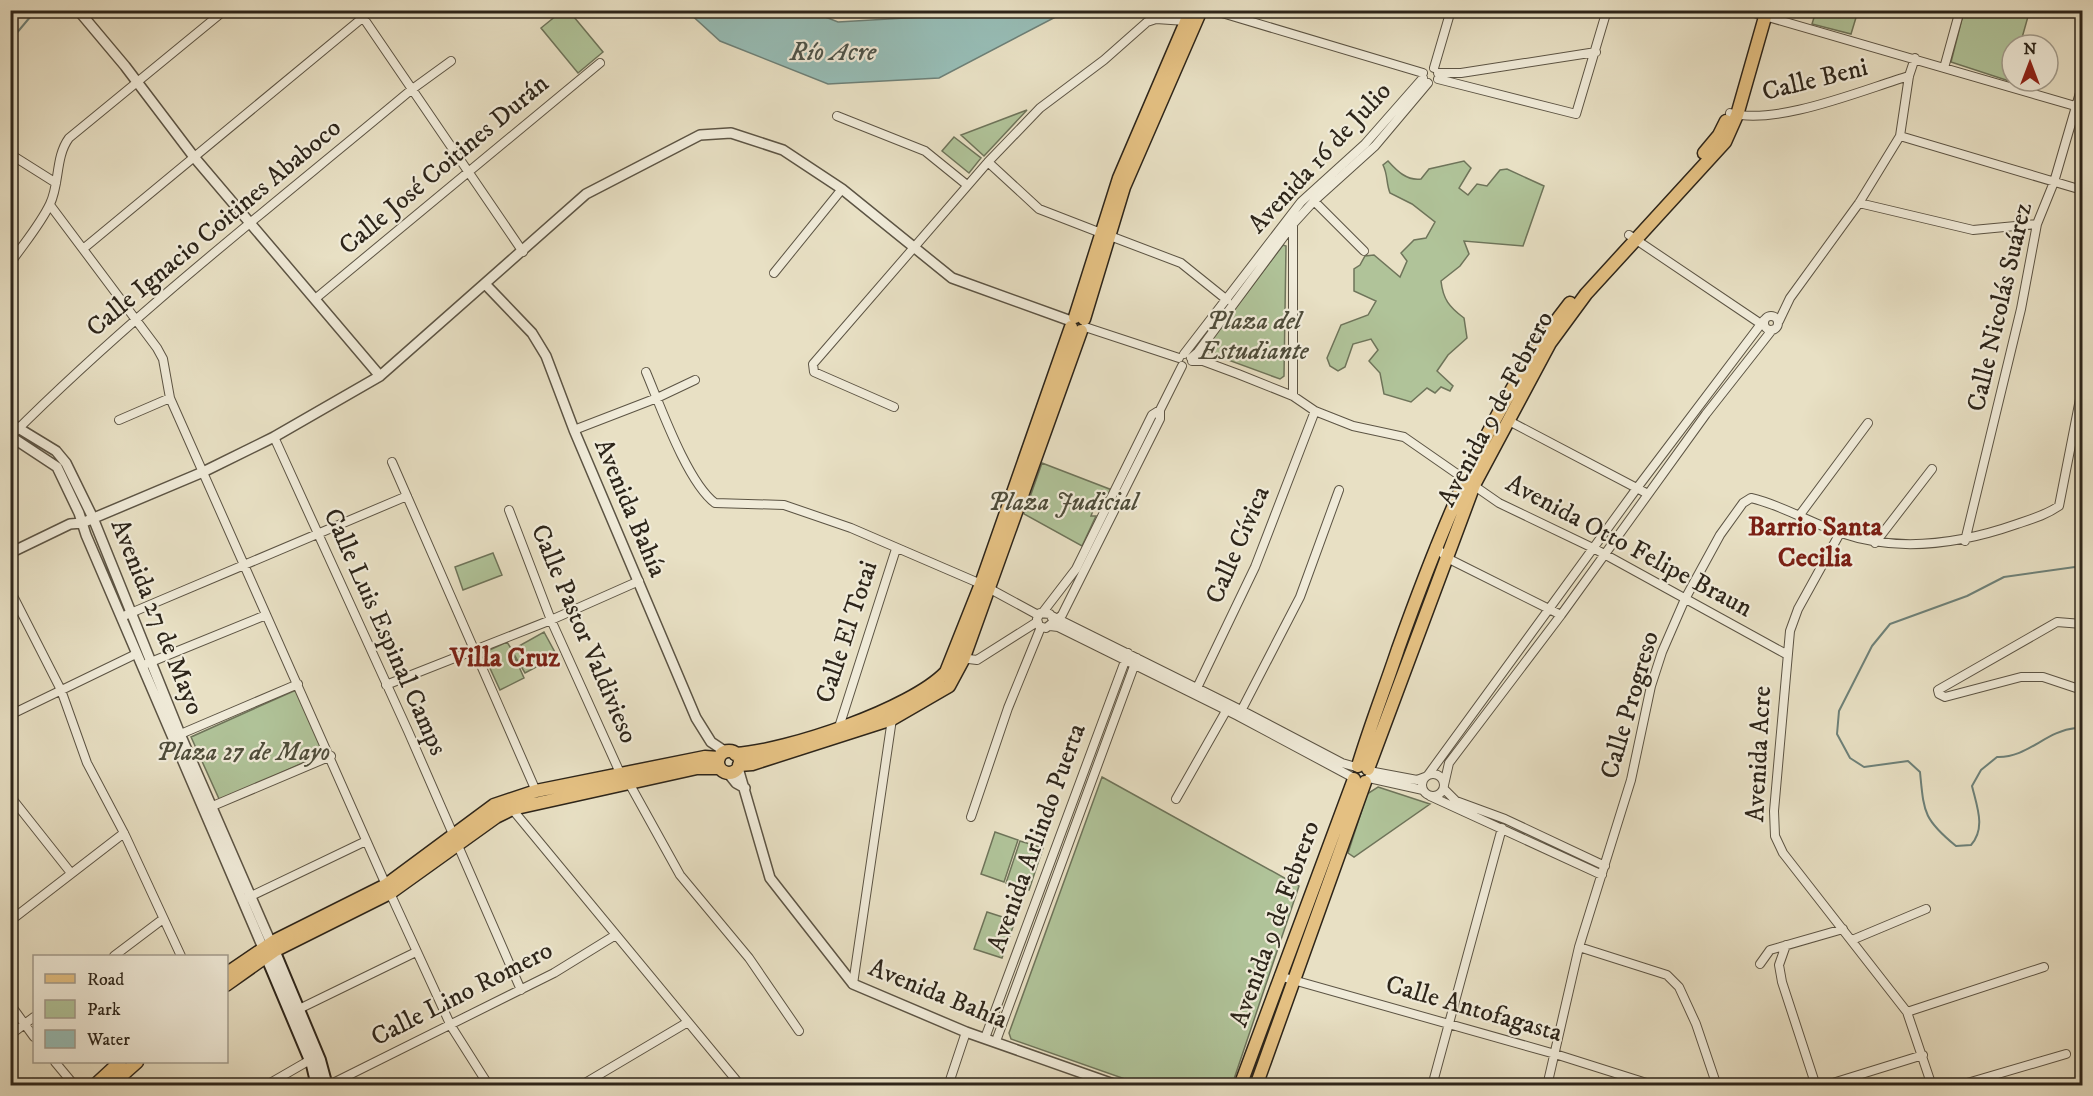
<svg xmlns="http://www.w3.org/2000/svg" width="2093" height="1096" font-family="'IM FELL DW Pica',serif">
	<style>
		.green { fill: #b0c399; stroke: #6e745a; stroke-width: 1.5 }
		.water { fill: #97bdb6; stroke: #6d8078; stroke-width: 1.5 }
		.lines { fill: none; stroke-linecap: round; stroke-linejoin: round }
		.stream { stroke: #6d8078; stroke-width: 2 }
		.minor-casing { stroke: #5c5444; stroke-width: 10 }
		.tertiary-casing { stroke: #5c5444; stroke-width: 12 }
		.secondary-casing { stroke: #2d251a; stroke-width: 14 }
		.primary-casing { stroke: #2d251a; stroke-width: 15 }
		.minor { stroke: #f0ebd9; stroke-width: 8 }
		.tertiary { stroke: #f0ebd9; stroke-width: 9 }
		.secondary { stroke: #f0ebd9; stroke-width: 10 }
		.primary { stroke: #e4c082; stroke-width: 12 }
		.labels { text-anchor: middle; dominant-baseline: central; stroke-width: 4.5; stroke-linejoin: round; paint-order: stroke }
		.street-label { font-size: 26px; fill: #2d251a; stroke: #f0ebd9 }
		.park-label { font-size: 26px; font-style: italic; fill: #4e4c3a; stroke: #f0ebd9 }
		.water-label { font-size: 27px; font-style: italic; fill: #4d5349; stroke: #f0ebd9 }
		.neighbourhood-label { font-size: 27px; font-weight: bold; fill: #7a1f14; stroke: #f0ebd9 }
	</style>
	<rect width="100%" height="100%" fill="#e8e0c4"/>
	<filter id="stains"><feTurbulence type="fractalNoise" baseFrequency=".00333" numOctaves="4"/><feColorMatrix values="0 0 0 0 .2 0 0 0 0 .09 0 0 0 0 .02 0 0 0 .5 -.17"/></filter>
	<radialGradient id="worn" r=".72"><stop offset=".6" stop-color="#630" stop-opacity="0"/><stop offset="1" stop-color="#630" stop-opacity=".3"/></radialGradient>
	<path class="green" d="M2020 10 2029 13 2020 45H2012L2009 81 1951 62 1964 11Z
		M562 11H569L603 52 578 73 541 28Z
		M1816 11H1858L1851 34 1812 24Z
		M1027 110 984 156 961 135Z
		M954 137 981 158 969 173 942 151Z
		M1388 161C1397 171 1407 181 1421 179L1429 169 1464 161 1471 168 1459 188 1468 195 1477 184 1487 186 1500 170 1507 169 1544 186 1523 246 1464 241 1469 254 1460 266 1441 281C1443 299 1449 307 1464 318L1467 338 1448 355 1437 371 1453 386 1450 391 1441 387 1435 393 1427 388 1411 402 1384 394 1380 373 1369 361 1378 350 1371 339 1353 344 1345 367 1338 371 1330 366 1327 358 1341 325 1368 315 1376 301 1354 291V269L1360 265 1365 256 1374 255 1400 277 1407 261 1401 253 1414 240 1426 238 1435 222 1412 204 1390 193C1386 183 1388 175 1383 165Z
		M1283 245 1286 246 1284 376 1280 379 1209 353 1207 346Z
		M1042 463 1112 490 1108 497 1097 500 1091 516H1096L1082 546 1024 514Z
		M493 553 502 575 463 590 455 567Z
		M544 632 557 656 525 673 512 651 524 678 500 690 483 653 507 642 512 650Z
		M296 690 324 753 220 801 191 737Z
		M1102 777 1299 886 1232 1085H1142L1011 1039 1009 1033Z
		M1378 787 1430 804 1354 857 1348 853 1367 794Z
		M995 832 1018 840 1004 882 981 874Z
		M1020 841 1043 848 1029 890 1006 883Z
		M987 912 1015 921 1002 958 974 949Z"/>
	<path class="water" d="M687 11H810L838 22 922 17 934 11H1067L939 78 828 84 720 41Z"/>
	<g class="lines">
		<path class="stream" d="M10 41 36 10
			M2082 566 2004 577 1967 596 1890 624 1872 646 1839 711 1837 734 1850 758 1864 767 1908 761 1920 772C1924 812 1923 819 1956 846L1971 845C1986 828 1977 807 1972 786L1981 770 1997 757C2028 758 2045 731 2076 728L2082 734"/>
		<g class="minor-casing">
			<path id="minor" d="M358 10 523 252
				M1212 10 1423 73
				M1744 10 2082 108
				M1434 68 1451 10
				M1944 68 1960 10
				M1438 73H1461L1596 52
				M1438 79 1576 114 1607 10
				M1730 113C1777 126 1862 90 1909 76
				M837 116 925 151 967 185
				M1900 136 2082 190
				M10 154 56 183
				M988 162 1039 209 1101 233
				M1314 201 1364 251
				M1859 203 1973 230 2037 224
				M50 205 157 348 163 359 170 398 386 885
				M1629 235 1764 326
				M1110 236 1181 263 1227 300
				M83 249 372 10
				M10 256 14 258C26 241 41 223 50 204 60 183 55 157 69 138L225 10
				M774 273 842 189
				M315 299 600 63
				M1764 323a7 7 0 1 1 14 0a7 7 0 1 1-14 0Z
				M1779 321 1790 298 1859 203 1900 136 1909 76 1915 58
				M1085 327 1179 358
				M1184 354 1301 202 1365 144 1423 78
				M1191 358 1198 352 1293 224 1314 201 1375 146 1428 83
				M1192 361H1203L1238 374 1293 396 1315 411 1353 426 1404 437 1499 503 1595 549 1786 654
				M646 372C660 405 687 482 715 503L784 505 851 528 981 584 1038 615
				M1293 396V226
				M894 407 814 372 813 364 988 162 1040 108 1104 60 1147 22 1156 19 1186 21
				M119 420 170 398
				M1509 421 1648 494
				M574 430 657 398 695 380
				M11 436C136 311 276 203 411 90L451 61
				M274 437 408 731 521 990
				M392 462 536 791
				M509 510 551 620 621 775
				M1799 516 1868 423
				M1840 533 1798 609 1790 631 1774 811 1775 836 1783 853 1907 1012 1932 1086
				M1965 541 2021 309 2037 224 2054 182 2082 86
				M1875 543 1932 469
				M1435 546 1447 558 1561 615
				M10 590 61 690 87 763 124 833 181 956
				M1043 612 1076 569 1152 415 1160 410
				M126 615 407 496
				M1052 616 1241 710 1342 763 1356 767
				M1053 620 1050 614 1040 613 1037 619 1039 626 1046 628 1062 615 1160 419V410L1182 366
				M2082 624 2057 622 1938 690 1939 694 1945 697 2021 677H2043L2082 690
				M1050 626 1058 627 1238 716 1352 777
				M960 658 977 660 1037 622
				M146 664 266 615
				M386 685 551 620 639 581
				M1196 690 1255 567 1315 411
				M1240 713 1300 597 1339 490
				M10 715 136 654
				M839 727 896 549
				M176 736 298 684
				M1369 771 1417 780 1425 777
				M1422 785a11 11 0 1 1 22 0a11 11 0 1 1-22 0Z
				M1428 775 1637 488 1764 320
				M1369 778 1423 790
				M629 783 680 875 749 958 799 1031
				M1444 785 1449 763 1561 615 1706 414 1772 330
				M1444 789 1456 801 1505 819 1605 866
				M10 796 71 873
				M1430 796 1602 875
				M1176 799 1226 711
				M208 808 331 756
				M512 809 741 1086
				M971 817 1008 708 1041 627
				M390 893 451 1026 489 1086
				M245 899 366 841
				M10 921 124 833
				M1852 940 1926 909
				M1786 945 1779 965 1782 982 1816 1086
				M1579 947 1667 975 1679 987 1696 1024 1717 1086
				M114 956 163 919
				M1760 964 1770 950 1843 929
				M1279 976 1555 1054 1656 1086
				M853 984 892 719
				M10 1004 34 1037
				M299 1009 416 952
				M1907 1012 2044 967
				M10 1035 34 1017
				M985 1038 1128 653
				M996 1041 1137 658
				M55 1062 75 1086
				M265 1086 310 1060
				M327 1086 554 973 614 936
				M580 1086 688 1022
				M948 1086 966 1032
				M1432 1086 1502 828
				M1547 1086 1579 947 1631 780 1651 686 1662 652 1685 599 1720 535 1743 503 1751 498C1782 505 1810 523 1841 533 1899 553 1960 544 2017 524 2032 519 2046 515 2059 506L2082 389
				M1823 1086 1923 1055
				M1957 1086 2066 1054"/>
		</g>
		<g class="tertiary-casing">
			<path id="tertiary" d="M78 10 125 66 194 157 380 376
				M486 285 532 333 546 356 574 430 696 718 711 742 726 752
				M10 423 56 451 66 463 93 518 180 734 271 943
				M10 436 57 467 79 513 86 535 263 948
				M10 553 70 524 82 523 203 472 274 437 380 376 586 194 700 135 731 133 783 150 842 189 952 278 1071 321
				M738 768 770 878 853 984 966 1032 1119 1086
				M728 773 736 783 745 788"/>
		</g>
		<g class="secondary-casing">
			<path id="secondary" d="M271 943 320 1060 327 1086
				M264 951 312 1065 317 1086"/>
		</g>
		<g class="primary-casing">
			<path id="primary" d="M1704 153 1719 135 1726 121
				M1075 317 1119 178 1191 10
				M1084 319 1124 187 1201 10
				M718 762a11 11 0 1 1 22 0a11 11 0 1 1-22 0Z
				M735 754C787 751 911 709 946 672L981 584 1071 327
				M739 765 752 764 892 719 949 686 963 660 1081 331
				M1358 766C1370 726 1385 688 1398 649 1441 529 1491 403 1570 303
				M1368 769 1474 485 1550 343 1586 294 1725 142 1737 115 1767 10
				M226 974 276 940 386 885 494 805 536 791 705 757 719 758
				M226 985 274 951 390 893 496 817 512 809 697 768H719
				M94 1086 120 1062
				M110 1086 137 1062
				M1240 1086 1354 779
				M1256 1086 1365 782"/>
		</g>
		<use href="#minor" class="minor"/>
		<use href="#tertiary" class="tertiary"/>
		<use href="#secondary" class="secondary"/>
		<use href="#primary" class="primary"/>
	</g>
	<g class="labels">
		<g class="street-label">
			<text transform="translate(1815 80) rotate(-14)">Calle Beni</text>
			<text transform="translate(1320 158) rotate(-47)">Avenida 16 de Julio</text>
			<text transform="translate(444 165) rotate(-40)">Calle José Coitines Durán</text>
			<text transform="translate(214 228) rotate(-40)">Calle Ignacio Coitines Ababoco</text>
			<text transform="translate(2000 307) rotate(-77)">Calle Nicolás Suárez</text>
			<text transform="translate(1496 409) rotate(-62)">Avenida 9 de Febrero</text>
			<text transform="translate(630 508) rotate(67)">Avenida Bahía</text>
			<text transform="translate(1238 545) rotate(-67)">Calle Cívica</text>
			<text transform="translate(1629 546) rotate(28)">Avenida Otto Felipe Braun</text>
			<text transform="translate(157 617) rotate(68)">Avenida 27 de Mayo</text>
			<text transform="translate(385 632) rotate(66)">Calle Luis Espinal Camps</text>
			<text transform="translate(847 632) rotate(-72)">Calle El Totai</text>
			<text transform="translate(584 634) rotate(67)">Calle Pastor Valdivieso</text>
			<text transform="translate(1630 705) rotate(-74)">Calle Progreso</text>
			<text transform="translate(1759 754) rotate(-87)">Avenida Acre</text>
			<text transform="translate(1037 838) rotate(-70)">Avenida Arlindo Puerta</text>
			<text transform="translate(1275 924) rotate(-70)">Avenida 9 de Febrero</text>
			<text transform="translate(462 994) rotate(-27)">Calle Lino Romero</text>
			<text transform="translate(938 994) rotate(22)">Avenida Bahía</text>
			<text transform="translate(1474 1009) rotate(16)">Calle Antofagasta</text>
		</g>
		<g class="park-label">
			<text x="1254" y="321">Plaza del<tspan x="1254" dy="30">Estudiante</tspan></text>
			<text x="1063" y="502">Plaza Judicial</text>
			<text x="243" y="752">Plaza 27 de Mayo</text>
		</g>
		<g class="water-label">
			<text x="833" y="52">Río Acre</text>
		</g>
		<g class="neighbourhood-label">
			<text x="1815" y="527">Barrio Santa<tspan x="1815" dy="31">Cecilia</tspan></text>
			<text x="505" y="658">Villa Cruz</text>
		</g>
	</g>
	<rect width="2093" height="1096" fill="none" stroke="#e8e0c4" stroke-width="36"/>
	<rect x="12" y="12" width="2069" height="1072" fill="none" stroke="#2d251a" stroke-width="3"/>
	<rect x="18" y="18" width="2057" height="1060" fill="none" stroke="#2d251a" stroke-width="1.5"/>
	<rect x="33" y="955" width="195" height="108" fill="#f0ebd9" stroke="#a29c8d" stroke-width="1.5"/>
	<rect x="45" y="974" width="30" height="9" fill="#e4c082" stroke="#a29c8d" stroke-width="1.5"/>
	<text x="87" y="985" font-size="18" fill="#2d251a">Road</text>
	<rect x="45" y="1000" width="30" height="18" fill="#b0c399" stroke="#a29c8d" stroke-width="1.5"/>
	<text x="87" y="1015" font-size="18" fill="#2d251a">Park</text>
	<rect x="45" y="1030" width="30" height="18" fill="#97bdb6" stroke="#a29c8d" stroke-width="1.5"/>
	<text x="87" y="1045" font-size="18" fill="#2d251a">Water</text>
	<g transform="translate(2030 63)"><circle r="28" fill="#f0ebd9" stroke="#a29c8d" stroke-width="1.5"/>
	<path d="M0-4.5L10 22L0 15L-10 22Z" fill="#8f2418"/>
	<text y="-9" font-size="16" font-weight="bold" text-anchor="middle" fill="#2d251a">N</text>
	</g>
	<rect width="100%" height="100%" filter="url(#stains)"/>
	<rect width="100%" height="100%" fill="url(#worn)"/>
</svg>
